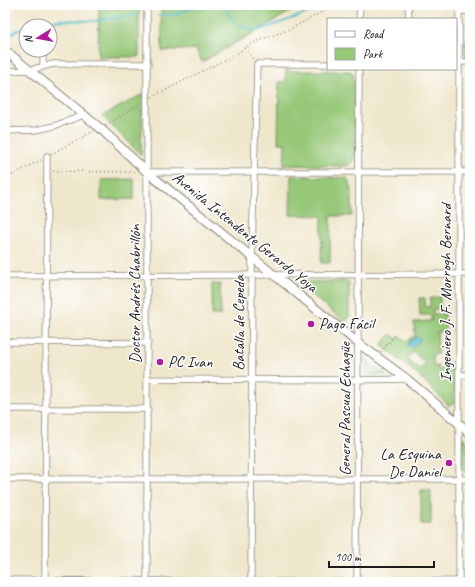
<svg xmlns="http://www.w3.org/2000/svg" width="475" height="587" font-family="Caveat,sans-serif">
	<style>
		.green { fill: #97c878; stroke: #5a724a; fill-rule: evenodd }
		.water { fill: #4ebac8; stroke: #356b72 }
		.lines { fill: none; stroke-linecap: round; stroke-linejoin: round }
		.stream { stroke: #4ebac8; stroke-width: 2 }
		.street-casing { stroke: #868274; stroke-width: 7 }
		.secondary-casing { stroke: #868274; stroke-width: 10 }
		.path { stroke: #868274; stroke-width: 1.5; stroke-dasharray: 1 3; stroke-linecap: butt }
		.street { stroke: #fff; stroke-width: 5.5 }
		.secondary { stroke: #fff; stroke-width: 8 }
		.poi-dot { fill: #b5179e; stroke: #fff; stroke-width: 1.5 }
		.labels { text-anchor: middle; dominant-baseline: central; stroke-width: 3; stroke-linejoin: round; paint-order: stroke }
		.street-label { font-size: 16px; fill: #1c1c1c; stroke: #fff }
		.poi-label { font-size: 16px; fill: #1c1c1c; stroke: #fff; text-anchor: start }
	</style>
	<rect width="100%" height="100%" fill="#fff"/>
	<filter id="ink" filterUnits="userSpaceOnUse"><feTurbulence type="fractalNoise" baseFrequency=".025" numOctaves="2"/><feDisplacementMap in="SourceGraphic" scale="8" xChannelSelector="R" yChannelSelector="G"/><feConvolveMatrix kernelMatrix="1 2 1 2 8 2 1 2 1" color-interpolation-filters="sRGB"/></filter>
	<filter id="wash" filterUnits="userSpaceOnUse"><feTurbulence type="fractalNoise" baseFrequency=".012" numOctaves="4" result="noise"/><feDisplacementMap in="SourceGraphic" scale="16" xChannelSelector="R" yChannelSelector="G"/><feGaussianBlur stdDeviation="0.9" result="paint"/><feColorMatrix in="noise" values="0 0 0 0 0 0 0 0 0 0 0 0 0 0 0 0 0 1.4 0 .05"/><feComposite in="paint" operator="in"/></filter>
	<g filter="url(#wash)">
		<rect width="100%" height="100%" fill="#efe7cc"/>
		<path class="green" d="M99 5H139V57H98Z
			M161 5H302L202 62 196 49 162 51Z
			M464 41H467C467 48 470 52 470 59L465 57Z
			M286 71H350L353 73 354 83 355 155C353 161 352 164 346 166L284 165 285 143H278L279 81 285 82Z
			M143 94 141 155 102 116Z
			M291 176 347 178 352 190V216H331L330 263H321L322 216 290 215Z
			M134 179V199L101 200V180Z
			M348 281 349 284V318L347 321 345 322 299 285V283L300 282Z
			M212 284H220L221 315H212Z
			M440 297V307H443V309H433V314H445V331L437 332 438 354H433V366H438L439 370 455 369 454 403 449 406 421 378 381 345 391 334 397 339 400 336 407 342 415 334 414 322 431 321V315H420L419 298H425V307H430V298ZM413 352 426 363 420 370 407 359Z
			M366 359 367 360 386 375H366Z
			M463 437 470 445V471L463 470 462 466Z
			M421 490H431V524H421Z"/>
		<path class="water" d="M417 336 421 340 411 349 407 344Z"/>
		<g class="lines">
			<path class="stream" d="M223 5 235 24 257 31 305 14 321 5
				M158 15 177 14 199 5
				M34 26 58 20 95 21 135 15
				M5 38 18 30 26 28"/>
		</g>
	</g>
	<g filter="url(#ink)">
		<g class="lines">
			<g class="street-casing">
				<path id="street" d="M408 5 409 19
					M459 11H470
					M359 19 360 7
					M43 50V67
					M456 62H470
					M5 71 30 70 53 64H148
					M5 131 36 130 54 126 84 115
					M147 172H470
					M5 276 470 274
					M5 342 148 343
					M459 375H470
					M148 379 358 380 407 379
					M5 409H148
					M5 479H470
					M5 580 357 582 470 581
					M45 582 47 156
					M147 582V5
					M251 582 252 256 257 64H328
					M357 582 359 69
					M459 582V5"/>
			</g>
			<g class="secondary-casing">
				<path id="secondary" d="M5 50 100 128 147 172 358 343 407 379 470 433"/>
			</g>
			<path class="path" d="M245 48 253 59
				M152 97 238 53C253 40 272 37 290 29 305 22 319 13 334 5
				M106 125 140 104
				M51 154 94 131
				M53 171 135 172
				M5 179 41 160
				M381 352 394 336"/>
			<use href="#street" class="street"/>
			<use href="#secondary" class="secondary"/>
		</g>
	</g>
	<g class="poi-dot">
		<circle cx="311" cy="324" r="4"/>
		<circle cx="160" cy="362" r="4"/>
		<circle cx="449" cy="463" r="4"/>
	</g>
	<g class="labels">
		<g class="street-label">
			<text transform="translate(245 232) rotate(39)">Avenida Intendente Gerardo Yoya</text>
			<text transform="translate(446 293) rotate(-90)">Ingeniero J. F. Morrogh Bernard</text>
			<text transform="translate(135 294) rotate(-90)">Doctor Andrés Chabrillón</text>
			<text transform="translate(239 323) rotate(-90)">Batalla de Cepeda</text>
			<text transform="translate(345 409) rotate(-90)">General Pascual Echagüe</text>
		</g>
		<g class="poi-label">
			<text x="319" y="324">Pago Fácil</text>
			<text x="168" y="362">PC Ivan</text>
			<text x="441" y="454" text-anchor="end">La Esquina<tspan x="441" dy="18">De Daniel</tspan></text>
		</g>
	</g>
	<rect width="475" height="587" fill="none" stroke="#fff" stroke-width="20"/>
	<rect x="327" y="18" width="130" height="52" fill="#ffffff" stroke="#a4a4a4"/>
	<rect x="335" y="31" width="20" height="6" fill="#ffffff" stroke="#a4a4a4"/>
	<text x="363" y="38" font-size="12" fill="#1c1c1c">Road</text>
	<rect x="335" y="48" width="20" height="12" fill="#97c878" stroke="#a4a4a4"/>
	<text x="363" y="58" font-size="12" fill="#1c1c1c">Park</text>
	<g transform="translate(38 38) rotate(259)"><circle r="19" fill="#ffffff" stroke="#a4a4a4"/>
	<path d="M0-3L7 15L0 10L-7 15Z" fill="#b5179e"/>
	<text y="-6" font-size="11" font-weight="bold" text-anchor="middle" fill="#1c1c1c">N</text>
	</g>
	<path d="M329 561v6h105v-6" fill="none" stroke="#1c1c1c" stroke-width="2"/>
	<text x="335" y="561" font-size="12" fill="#1c1c1c" stroke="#ffffff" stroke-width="3" paint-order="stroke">100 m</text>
</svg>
